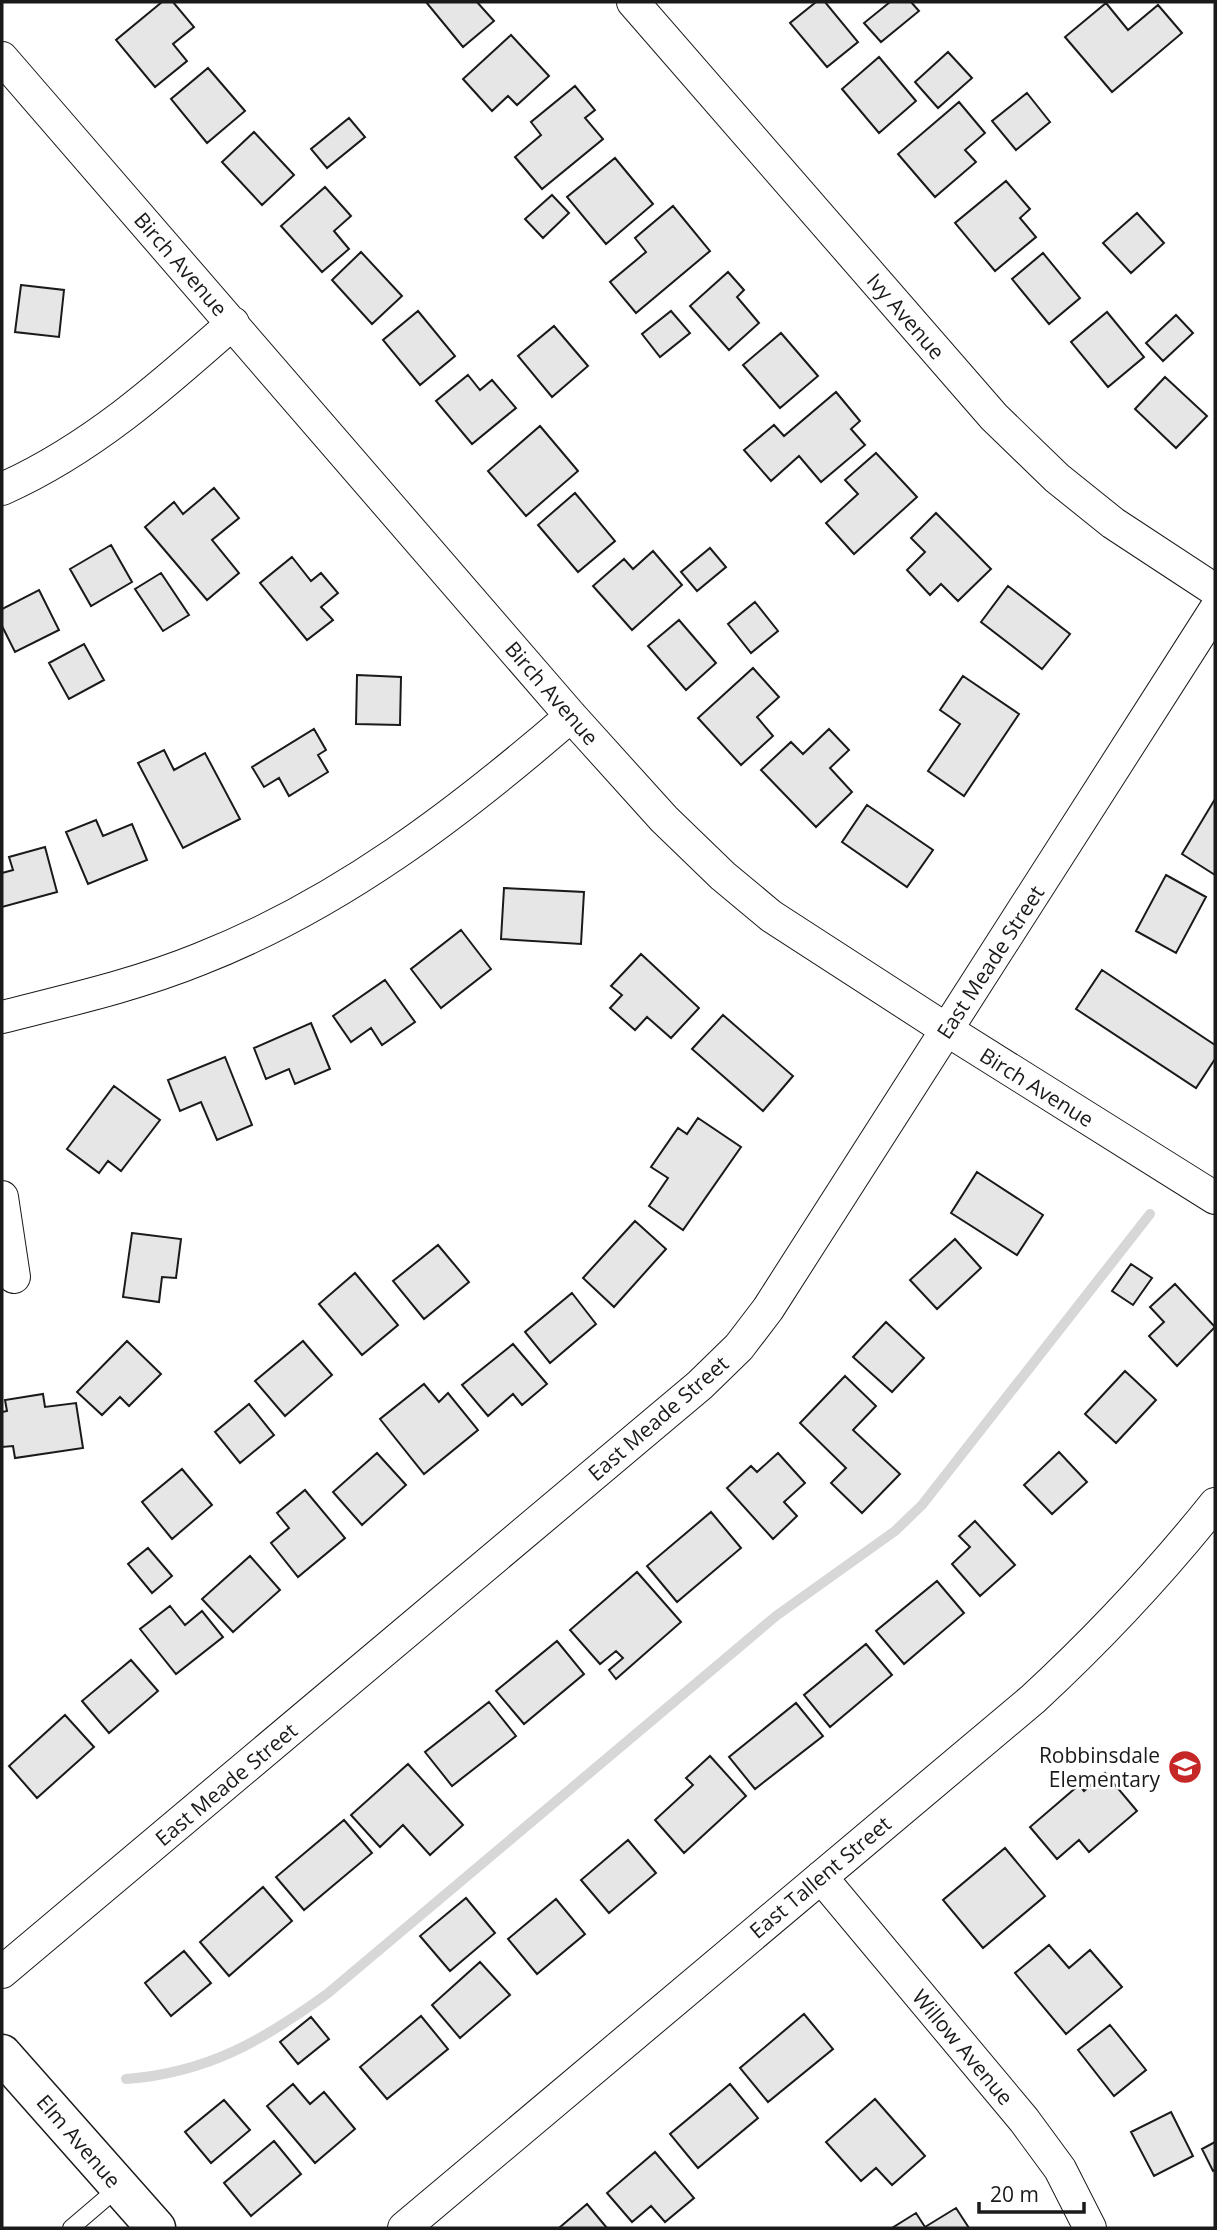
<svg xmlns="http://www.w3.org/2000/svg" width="1217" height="2230" font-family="'Open Sans',sans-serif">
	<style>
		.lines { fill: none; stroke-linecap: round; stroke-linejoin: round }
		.stream { stroke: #d7d7d7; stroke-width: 10 }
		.building { fill: #e6e6e6; stroke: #1a1a1a; stroke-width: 2 }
		.lane-casing { stroke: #1a1a1a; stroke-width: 18 }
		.street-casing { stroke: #1a1a1a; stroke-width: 34 }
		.secondary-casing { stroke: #1a1a1a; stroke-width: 41 }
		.lane { stroke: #fff; stroke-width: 16 }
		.street { stroke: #fff; stroke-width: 32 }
		.secondary { stroke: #fff; stroke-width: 38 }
		.labels { text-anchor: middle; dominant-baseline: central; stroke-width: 5; stroke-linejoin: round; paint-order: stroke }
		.street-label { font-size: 21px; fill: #1a1a1a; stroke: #fff }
		.poi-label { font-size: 21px; fill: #1a1a1a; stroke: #fff; text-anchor: end }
	</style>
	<rect width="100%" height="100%" fill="#fff"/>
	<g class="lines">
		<path class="stream" d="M126 2079C207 2073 262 2041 327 1994L776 1616 895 1531 922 1505 1150 1214"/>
	</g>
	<path class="building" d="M162 2H173L194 27 173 44 187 61 155 87 116 40Z
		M426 2H477L494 21 463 47Z
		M816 2H825L858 42 827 67 790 23Z
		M890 2H911L919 11 881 42 864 23Z
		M1106 3 1128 30 1158 5 1182 33 1112 92 1065 37Z
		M511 35 549 76 517 105 508 96 492 111 463 79Z
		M948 52 972 78 938 108 915 82Z
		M879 57 916 101 879 133 842 89Z
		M208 68 245 111 207 143 171 99Z
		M575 86 595 110 585 118 603 139 542 189 515 157 541 135 531 122Z
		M1027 93 1050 122 1016 150 992 121Z
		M959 102 985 133 965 150 976 162 935 197 898 154Z
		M349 118 365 137 327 168 311 149Z
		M254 132 294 175 262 205 222 162Z
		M615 158 653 204 606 244 567 197Z
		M1006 181 1030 209 1020 218 1036 237 995 271 955 223Z
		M325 187 351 216 334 231 349 249 322 272 281 226Z
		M552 195 569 213 543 238 525 219Z
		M673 206 710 251 636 313 610 282 646 252 635 238Z
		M1137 213 1164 243 1131 273 1103 243Z
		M361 252 402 296 372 324 332 280Z
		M1043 253 1080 298 1049 324 1012 279Z
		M728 272 744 290 737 297 759 323 729 350 690 306Z
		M21 285 64 290 59 337 15 332Z
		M418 311 455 356 420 385 383 340Z
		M671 311 690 333 660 357 642 334Z
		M1107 312 1144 357 1108 387 1071 342Z
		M1176 315 1193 333 1163 361 1146 343Z
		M554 326 588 366 552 397 518 356Z
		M781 333 818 376 780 408 743 365Z
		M468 375 480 390 492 380 516 408 472 444 436 401Z
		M1165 377 1207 416 1176 448 1135 409Z
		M836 392 860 421 851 429 865 445 821 482 799 456 771 481 744 450 774 425 784 436Z
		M540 426 578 471 526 516 488 471Z
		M876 453 917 497 854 554 826 523 858 494 845 480Z
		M214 488 239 518 212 540 239 573 207 600 145 527 174 502 183 514Z
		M575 493 615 541 578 572 538 525Z
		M936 513 991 569 958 601 941 584 930 595 907 570 925 552 911 538Z
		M111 545 132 582 91 606 70 569Z
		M710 548 726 567 697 591 681 572Z
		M653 551 682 585 632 630 593 586 624 559 633 569Z
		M292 557 311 581 321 573 338 593 321 607 333 620 307 640 260 583Z
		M161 573 189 615 163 631 135 589Z
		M1008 586 1070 634 1042 669 981 622Z
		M39 590 59 630 15 652 2 626V609Z
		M755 602 778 631 751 653 728 624Z
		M679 620 716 663 686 690 648 646Z
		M84 644 104 680 69 699 49 663Z
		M753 668 779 697 757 717 773 736 741 765 698 718Z
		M357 675 401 677 400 725 356 724Z
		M963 676 1019 714 964 796 928 771 960 724 940 710Z
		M314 729 326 750 318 755 328 772 289 796 279 778 264 787 252 767Z
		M829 729 849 750 830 768 852 792 816 827 761 770 791 742 803 754Z
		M164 750 174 770 205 753 240 819 183 848 138 763Z
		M1215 799V875L1182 854Z
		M867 805 933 850 907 887 842 842Z
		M96 820 103 836 132 824 147 860 88 884 66 832Z
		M45 847 57 892 2 907V873L13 870 9 857Z
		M1166 875 1206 897 1176 953 1136 931Z
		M504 888 584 892 581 944 501 939Z
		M461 930 491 969 441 1008 411 969Z
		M641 954 699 1008 671 1038 647 1017 635 1030 610 1008 622 995 611 986Z
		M1102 970 1215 1045V1059L1196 1088 1076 1009Z
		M385 980 415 1022 382 1045 371 1028 351 1042 333 1016Z
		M723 1015 793 1076 763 1111 692 1049Z
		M311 1023 330 1069 295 1084 289 1069 266 1079 254 1048Z
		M225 1057 252 1125 217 1140 201 1102 180 1111 168 1080Z
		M114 1086 160 1120 121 1171 108 1161 99 1173 67 1149Z
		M698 1118 741 1147 683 1230 649 1206 668 1178 651 1167 678 1128 687 1134Z
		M977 1172 1043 1215 1017 1255 951 1213Z
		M635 1221 666 1249 614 1307 583 1278Z
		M132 1233 181 1239 176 1278 162 1277 159 1302 123 1297Z
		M955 1239 981 1268 937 1309 910 1280Z
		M438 1245 469 1282 424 1319 393 1281Z
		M1131 1264 1152 1278 1133 1305 1112 1291Z
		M355 1273 398 1325 362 1355 319 1304Z
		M1175 1284 1215 1327 1177 1366 1149 1336 1164 1322 1150 1307Z
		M572 1293 596 1324 550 1363 525 1332Z
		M886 1322 924 1358 892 1392 853 1357Z
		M127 1341 161 1374 129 1406 120 1397 102 1415 77 1392Z
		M303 1341 332 1375 285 1416 255 1381Z
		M513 1344 547 1384 522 1405 513 1394 488 1416 462 1385Z
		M1125 1371 1156 1400 1116 1443 1085 1414Z
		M845 1376 876 1406 853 1430 900 1474 862 1513 831 1483 846 1468 800 1423Z
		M424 1384 439 1402 448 1393 478 1430 424 1474 380 1419Z
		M43 1394 45 1407 76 1403 83 1448 15 1458 13 1446 2 1447V1412L7 1411 5 1400Z
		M249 1404 274 1435 240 1463 215 1432Z
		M1059 1452 1087 1482 1052 1514 1024 1485Z
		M377 1453 406 1485 362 1525 333 1492Z
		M778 1453 805 1483 784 1502 797 1516 773 1539 727 1488 751 1466 757 1472Z
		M182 1469 212 1505 172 1539 142 1502Z
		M305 1490 345 1538 298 1577 271 1543 289 1528 277 1513Z
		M711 1512 741 1548 677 1602 647 1566Z
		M975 1521 1015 1565 980 1596 952 1564 970 1547 959 1536Z
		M148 1548 172 1576 152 1593 128 1564Z
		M250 1556 280 1590 233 1632 202 1599Z
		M637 1572 681 1622 616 1679 609 1670 623 1658 616 1651 600 1664 570 1630Z
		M937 1581 964 1613 904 1664 876 1631Z
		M170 1606 185 1625 202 1611 223 1637 176 1674 140 1629Z
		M557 1641 584 1674 524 1724 496 1691Z
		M866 1644 892 1675 830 1727 804 1695Z
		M131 1660 158 1691 109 1733 82 1701Z
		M489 1702 516 1736 452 1786 425 1752Z
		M796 1703 823 1736 755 1789 729 1757Z
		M65 1715 94 1747 37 1798 9 1766Z
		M710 1756 746 1796 684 1853 655 1820 693 1785 686 1778Z
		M408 1764 463 1825 430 1855 403 1825 380 1847 351 1815Z
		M1105 1773 1137 1811 1089 1852 1079 1840 1057 1859 1030 1827 1079 1785 1084 1791Z
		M344 1820 372 1853 304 1910 276 1877Z
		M628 1840 656 1873 609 1913 581 1880Z
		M1005 1848 1045 1896 983 1948 943 1900Z
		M263 1887 292 1921 229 1976 200 1942Z
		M466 1898 495 1933 450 1971 420 1936Z
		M556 1899 585 1934 537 1974 508 1939Z
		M1049 1945 1069 1968 1090 1950 1122 1987 1066 2034 1015 1973Z
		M184 1951 211 1983 171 2016 145 1983Z
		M480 1962 510 1995 460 2038 432 2005Z
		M804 2014 833 2049 768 2102 740 2068Z
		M421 2016 448 2049 387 2099 360 2067Z
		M311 2017 329 2039 298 2064 280 2042Z
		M1110 2025 1146 2070 1114 2096 1078 2050Z
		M293 2084 310 2104 324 2092 355 2129 315 2163 267 2106Z
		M730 2084 758 2118 698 2168 670 2134Z
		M875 2099 925 2156 892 2185 876 2168 861 2181 826 2142Z
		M224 2100 250 2130 211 2163 185 2132Z
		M1171 2112 1193 2156 1154 2176 1131 2132Z
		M274 2141 301 2174 251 2216 224 2183Z
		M1215 2142V2170L1213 2171 1202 2149Z
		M655 2152 694 2198 665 2222 651 2206 632 2222 607 2193Z
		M587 2204 607 2228H559Z
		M956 2208 969 2228H892L916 2213 925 2227Z"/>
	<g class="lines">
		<g class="lane-casing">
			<path id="lane" d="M71 2228 119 2187"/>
		</g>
		<g class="street-casing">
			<path id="street" d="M633 2 994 417 1057 478 1113 523 1215 590
				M2 58 571 716 664 819 723 876 771 916 947 1030 1215 1198
				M2 489C90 450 162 386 233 323
				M2 1017C69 1000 136 985 200 959 340 904 459 813 571 716
				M2 1197 14 1277
				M821 1877 1024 2120 1060 2169 1090 2228
				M2 1972 700 1385 739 1347 768 1309 1215 610
				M404 2228 1033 1699C1099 1638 1159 1574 1215 1504"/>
		</g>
		<g class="secondary-casing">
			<path id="secondary" d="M2 2054 156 2228"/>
		</g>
		<use href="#lane" class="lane"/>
		<use href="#street" class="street"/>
		<use href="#secondary" class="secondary"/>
	</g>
	<defs>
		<g id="school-disc" transform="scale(1.75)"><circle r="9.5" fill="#c62828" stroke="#fff"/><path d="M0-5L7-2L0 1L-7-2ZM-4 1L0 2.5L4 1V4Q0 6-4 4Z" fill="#fff"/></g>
	</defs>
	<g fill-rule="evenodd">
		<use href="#school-disc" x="1185" y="1767"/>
	</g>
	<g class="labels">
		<g class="street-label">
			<text transform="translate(181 264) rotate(49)">Birch Avenue</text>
			<text transform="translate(906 316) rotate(49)">Ivy Avenue</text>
			<text transform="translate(552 693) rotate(49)">Birch Avenue</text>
			<text transform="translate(990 962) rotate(-57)">East Meade Street</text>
			<text transform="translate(1037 1087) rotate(32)">Birch Avenue</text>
			<text transform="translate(658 1418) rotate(-41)">East Meade Street</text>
			<text transform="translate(226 1784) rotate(-40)">East Meade Street</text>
			<text transform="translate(820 1877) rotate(-40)">East Tallent Street</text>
			<text transform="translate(963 2047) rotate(50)">Willow Avenue</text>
			<text transform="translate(79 2141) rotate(49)">Elm Avenue</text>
		</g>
		<g class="poi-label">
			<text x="1160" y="1755">Robbinsdale<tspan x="1160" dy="24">Elementary</tspan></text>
		</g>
	</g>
	<rect width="1217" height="2230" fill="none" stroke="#1a1a1a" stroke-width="7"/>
	<path d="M979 2202v10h105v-10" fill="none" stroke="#1a1a1a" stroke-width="3.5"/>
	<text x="990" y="2202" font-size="21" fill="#1a1a1a" stroke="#ffffff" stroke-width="5" paint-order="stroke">20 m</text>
</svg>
